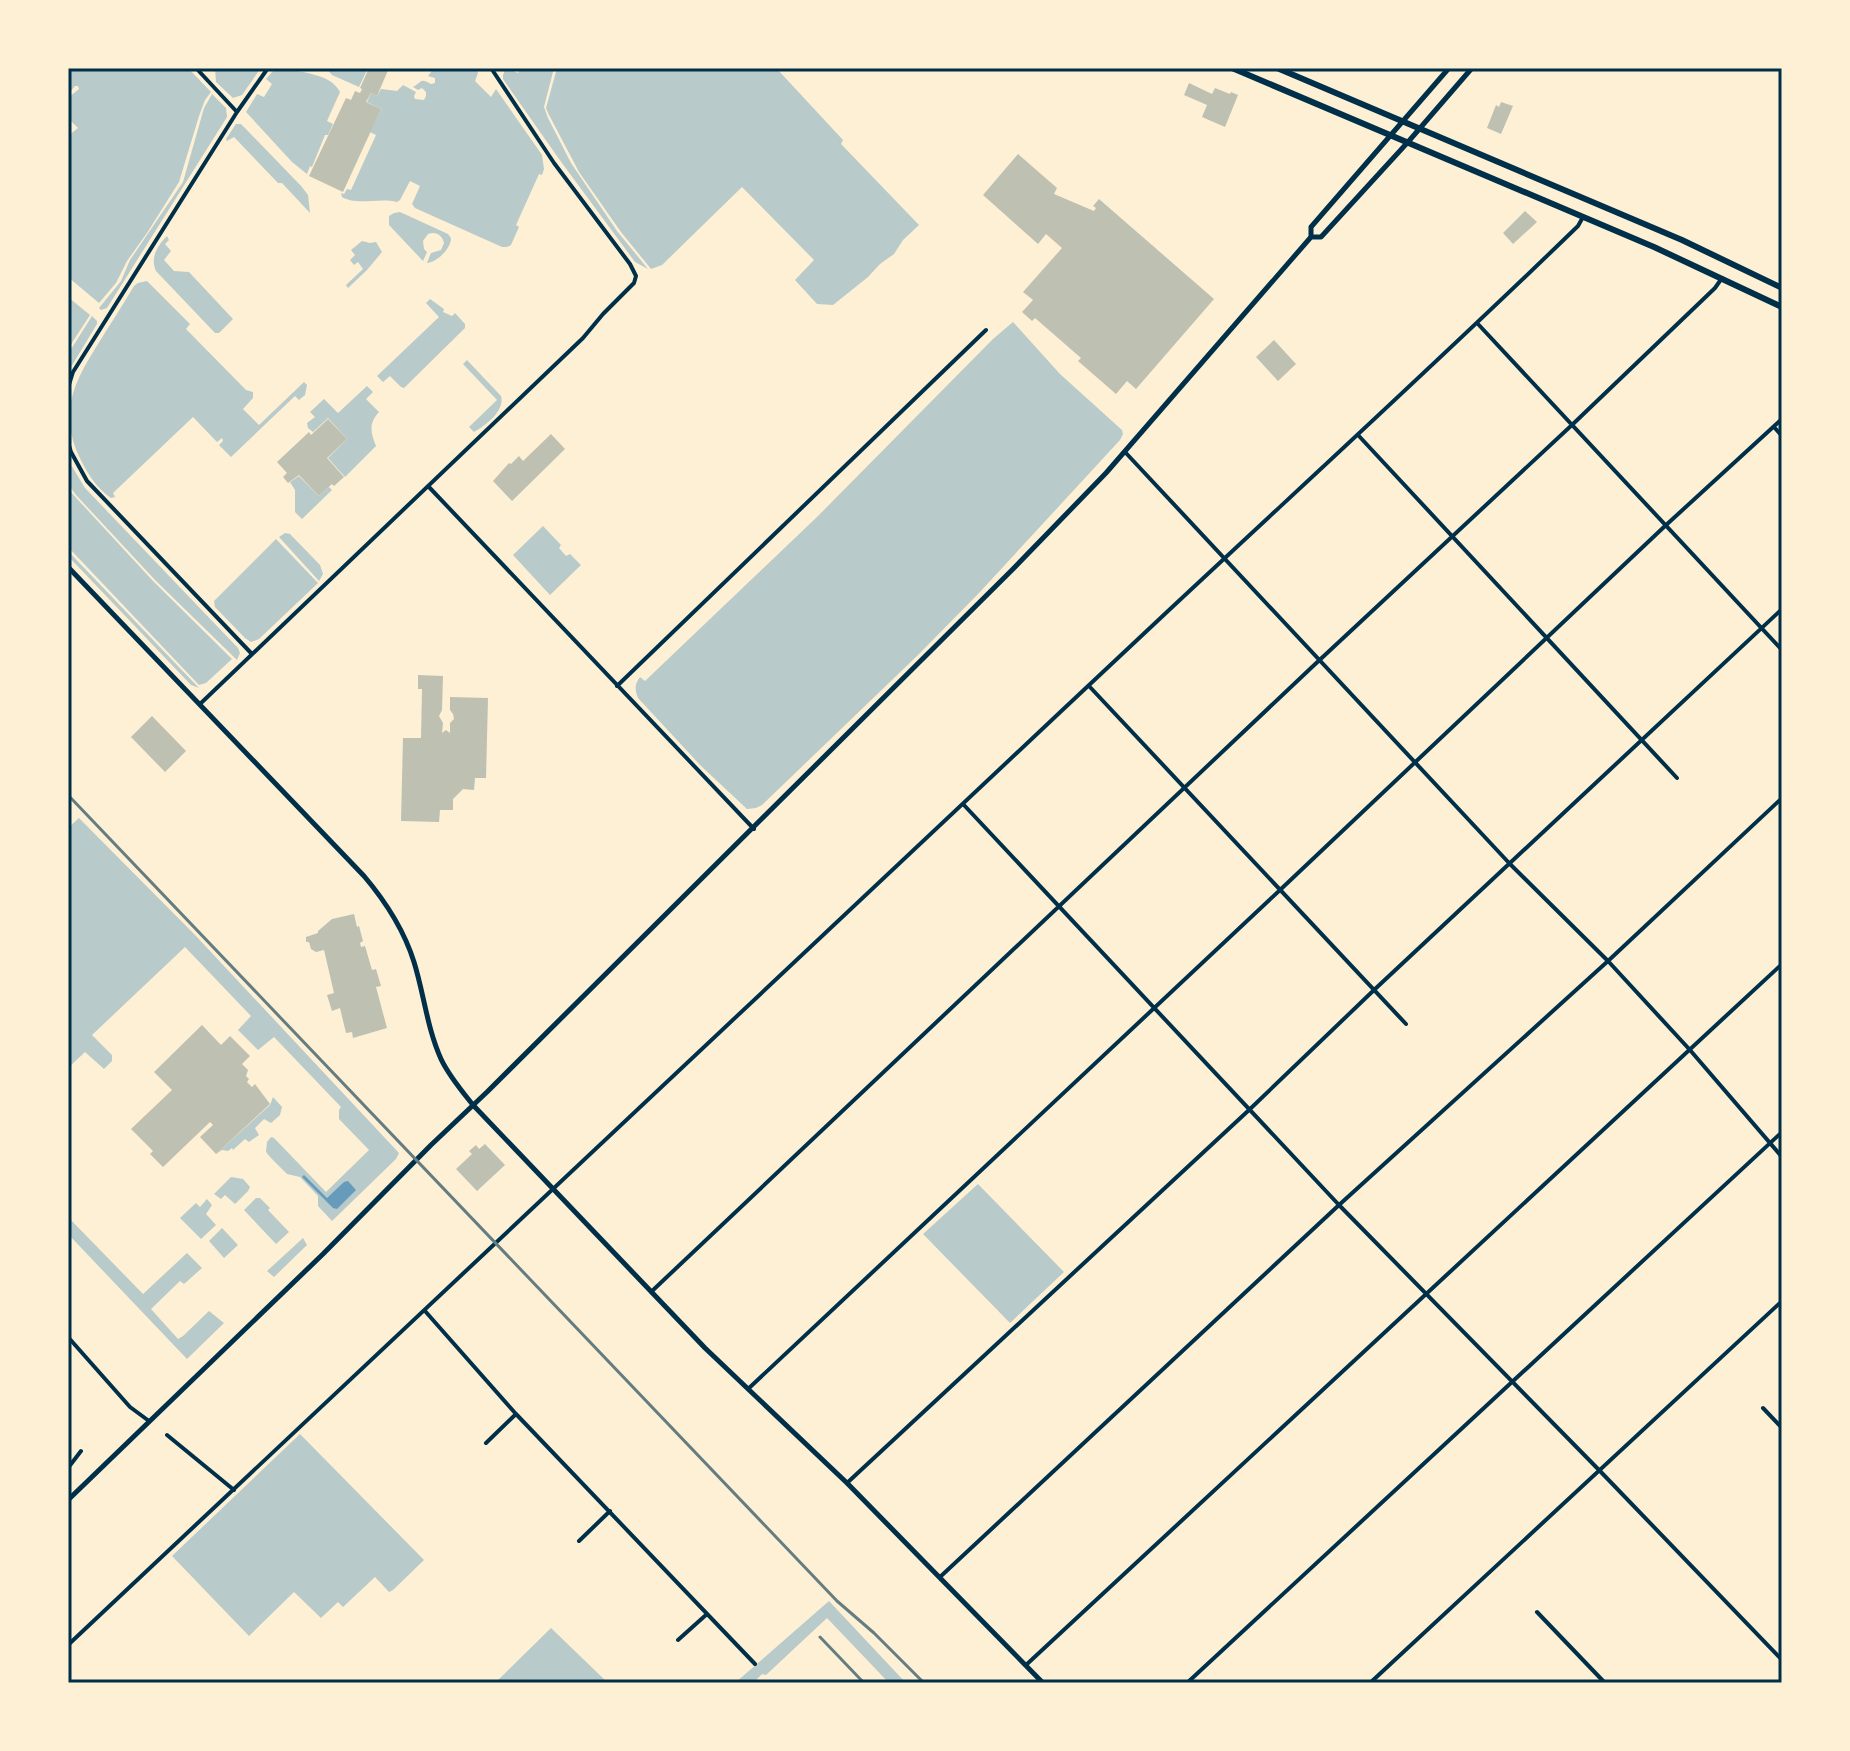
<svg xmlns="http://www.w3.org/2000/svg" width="1850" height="1751" font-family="'Fira Sans Condensed',sans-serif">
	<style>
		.green { fill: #b9caca }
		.water { fill: #669bbc }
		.building { fill: #bec0b2 }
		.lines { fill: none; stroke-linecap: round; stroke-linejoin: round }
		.minor { stroke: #003049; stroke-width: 4 }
		.tertiary { stroke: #003049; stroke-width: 5 }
		.secondary { stroke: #003049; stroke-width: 5 }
		.primary { stroke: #003049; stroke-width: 6 }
		.rail { stroke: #657d81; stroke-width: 3 }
		.neatline { fill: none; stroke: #003049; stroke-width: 3 }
	</style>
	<rect width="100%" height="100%" fill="#fdf0d5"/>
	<path class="green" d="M68 68H188L211 92 205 100 199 116 179 182 147 233 127 261 116 283 99 303 68 277V136L78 128 68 118V98L79 89 78 86H75L68 94Z
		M215 68H244L246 70 256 68 258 72 242 95 233 98 216 82Z
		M280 68C298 72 331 73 340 92L327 121 333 124 328 135H325L312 167 310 166 307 174 292 162 246 112 257 94 264 97 272 84 266 79 273 71Z
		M326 68H368L359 87 332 75Z
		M434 68H476L478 73 475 81 491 97 496 89 542 155 544 169 542 175 539 174 516 225 519 227 511 245 507 247H502L415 208 412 204 420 186 410 181 400 200 397 202C380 197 357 206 342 197L341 193 344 194 347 189 351 190 376 135 370 132 381 109 367 102 371 93 377 96 381 89 397 91 403 85 416 92 414 96 415 99 424 100 426 96V92L422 88 418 90 413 87C423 81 420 78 431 84L435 83V78L428 76Z
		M506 68 518 73 521 68H554L544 107 548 118 571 163 617 231 648 269 635 262 559 159 503 79V75Z
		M557 68H778V70L843 140 841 144 919 225 903 240 894 254 880 264 868 277 833 305 817 304 795 280 814 260 742 187 662 265 651 269 621 232 579 172 548 113 546 108Z
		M212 94 226 108 227 117 107 308 101 310 99 308 121 281 130 260 183 182 204 108Z
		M236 124H241L244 127 302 187 308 195 310 213 282 183H278L234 137 227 141 226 139Z
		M400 212 448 234 451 238C451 249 437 262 427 263L431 253 441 250 444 243C442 235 436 231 428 234L423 241 424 249 427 252 423 261 389 225V216L394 213Z
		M167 236 169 240 165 244 171 251 164 260 174 271 189 272 233 319 219 333H215L156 271C150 258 157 246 167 236Z
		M362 241 370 243 376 242 382 252 367 270 348 288 346 285 363 269 358 262 354 265 350 260 355 255 351 250Z
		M147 281 190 324 186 329 246 390 253 392V398L243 409 259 425 304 382 307 385 305 395 299 400 295 396 231 457 219 445 223 441 222 438 217 442 193 417 113 493 115 497 111 498C96 488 85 470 78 454 59 410 75 381 98 344 110 324 123 305 134 286L138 283Z
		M68 297 90 315 68 349Z
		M430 299 444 309 443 312 452 316 455 313 465 324V328L404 388 401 387 390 376 383 382 377 376 439 317 426 303Z
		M92 316 97 321V324L68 372V354Z
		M1013 322 1060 374 1122 430 1123 434 1120 440 979 593 919 654 762 805 756 808 747 809 701 766 638 698C635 690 634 685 640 677L645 681 818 516 993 339Z
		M467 360 501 396C505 411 486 425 474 432L469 427 497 400 463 364Z
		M367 386 373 392 366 399 379 412C368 424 371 433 376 446L345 477 328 458 347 439 328 418 313 432 308 428 307 423 315 417 310 412 324 399 338 413Z
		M68 460 85 488 238 648 240 653 237 660 156 581 76 495 68 484Z
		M299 476 319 496 329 487 332 490 302 519 295 512V490L290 482Z
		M68 489 153 581 232 659 206 683 199 685 68 547Z
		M543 526 561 545 559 548 566 556 570 554 581 565 550 595 513 555Z
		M285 533 290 534 320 565 323 574 319 581 279 537Z
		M276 539 318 583 259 639 251 642 245 638 215 607 214 601Z
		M68 551 199 688 191 685 68 556Z
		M79 818 196 936 399 1153 396 1159 332 1221 318 1206V1196L300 1177 287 1174 271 1158 266 1152 267 1142 271 1137 274 1138 326 1192 369 1150 339 1119V1110L341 1107 274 1037 258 1050 238 1030 251 1016 185 947 92 1035 112 1055V1061L104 1069 85 1052 68 1068V828Z
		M273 1097 282 1107 280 1115 271 1123 264 1119 255 1128 259 1135 249 1142 245 1139 233 1150 232 1148 228 1151 222 1150 216 1154 270 1105Z
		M231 1177 243 1179 250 1187 248 1191 235 1204 225 1195 221 1199 214 1194Z
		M978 1184 1064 1272 1010 1323 923 1234Z
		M256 1198H260L270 1208 268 1210 289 1232 276 1244 244 1210Z
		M207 1199 212 1205 206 1214 216 1225 201 1239 180 1218 196 1203 200 1207Z
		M68 1217 143 1294 187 1253 202 1268 184 1284 180 1281 151 1309 178 1339 183 1336 209 1311 224 1323 187 1359 68 1234Z
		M222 1228 238 1245 224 1258 209 1241Z
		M303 1238 307 1245 274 1277 267 1271Z
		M300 1434 424 1560 393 1590 389 1592 375 1577 343 1607 338 1602 321 1618 294 1592 249 1636 172 1556Z
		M829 1601 906 1683H889L827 1618 766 1675 762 1674 753 1683H735Z
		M551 1628 608 1683H495Z"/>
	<path class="water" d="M304 1175 327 1198 344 1182 348 1181 356 1190 337 1209 333 1208 302 1177Z"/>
	<path class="building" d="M369 68H389L377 96 371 93 366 102 381 109 343 192 309 176 346 98 351 100 355 91 360 93 362 89 360 88Z
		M1189 83 1212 94 1215 88 1230 94 1231 92 1238 95 1225 127 1202 117 1207 105 1184 95Z
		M1501 102 1513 106 1501 134 1487 128 1496 105 1499 107Z
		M1018 154 1057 188 1054 194 1094 211 1096 208 1093 206 1099 199 1214 299 1136 389 1127 381 1116 394 1078 361 1081 358 1035 318 1032 321 1022 312 1033 300 1023 292 1062 248 1046 234 1038 244 983 195Z
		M1525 211 1537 222 1513 244 1503 233Z
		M1274 340 1296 364 1278 381 1256 357Z
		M328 419 347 439 327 458 344 477 334 486 332 484 319 496 299 475 288 483 283 477 287 473 277 462 309 432 311 435Z
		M551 434 565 449 512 501 493 481 509 463 511 464 519 456 523 461Z
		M418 675 443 676 442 710 439 716 443 723 442 733 446 730 450 733V723L454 719 453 714 450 710V697L488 698 486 778H475L474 790 463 789 453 799V810H440L439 822 401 821 403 738H421L422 689H418Z
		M152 716 186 751 165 772 131 737Z
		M354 914 357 927 359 926 363 941 360 943 361 947 365 946 372 970 376 969 381 986 376 987 387 1028 353 1038 352 1032 346 1033 340 1008 332 1011 327 995 334 993 324 950 316 952 311 949 309 942H306V937L318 933V931L332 919Z
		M202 1025 221 1045 230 1036 250 1056 242 1064 248 1070 246 1076 249 1079 247 1082 252 1087 255 1084 270 1104 216 1154 200 1137 213 1125 210 1122 163 1167 150 1154 153 1151 131 1129 172 1090 154 1072Z
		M485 1144 505 1165 477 1191 456 1169 472 1154 469 1151 476 1145 479 1149Z"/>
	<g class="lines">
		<path class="minor" d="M196 68 237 112
			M1478 324 1782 650
			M68 388 73 372 237 112 268 68
			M1774 427 1782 436
			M1358 435 1677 778
			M68 442 71 452 87 481 251 653
			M1125 452 1510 864 1608 961 1690 1050 1782 1157
			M428 486 754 829
			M617 686 986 330
			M1089 686 1406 1024
			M200 704 583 338 603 314 634 283 636 276 630 264 554 163 491 68
			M963 804 1339 1205 1599 1470 1782 1660
			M651 1292 1311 668 1573 424 1715 288 1722 278
			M425 1311 516 1414 755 1664
			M68 1337 130 1407 149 1421
			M748 1389 1280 890 1665 526 1782 419
			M1763 1408 1782 1428
			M167 1435 234 1490
			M486 1443 516 1414
			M68 1468 81 1451
			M847 1483 1249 1110 1374 990 1782 609
			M579 1541 610 1511
			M940 1577 1339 1205 1608 961 1782 798
			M1537 1612 1605 1683
			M678 1640 707 1614
			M68 1645C436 1301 801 955 1168 611 1305 483 1443 357 1578 226L1583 217
			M1026 1665 1782 964
			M1187 1683 1782 1132
			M1370 1683 1782 1301"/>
		<path class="tertiary" d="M68 567 364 876C386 902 404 930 414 962 424 994 427 1028 441 1059 449 1076 461 1090 473 1105L705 1348 847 1483 1043 1683"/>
		<path class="secondary" d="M1311 237H1321L1408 142 1472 68
			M68 1500 323 1254 431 1145 487 1092 1012 570 1106 473 1311 237V227L1449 68"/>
		<path class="primary" d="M1232 68 1654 247 1782 307
			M1277 68 1682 240 1782 288"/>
		<path class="rail" d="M68 795 837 1601 874 1633 924 1683
			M820 1637 864 1683"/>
	</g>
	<rect width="1850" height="1751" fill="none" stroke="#fdf0d5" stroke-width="140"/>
	<rect x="70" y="70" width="1710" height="1611" class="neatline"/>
</svg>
